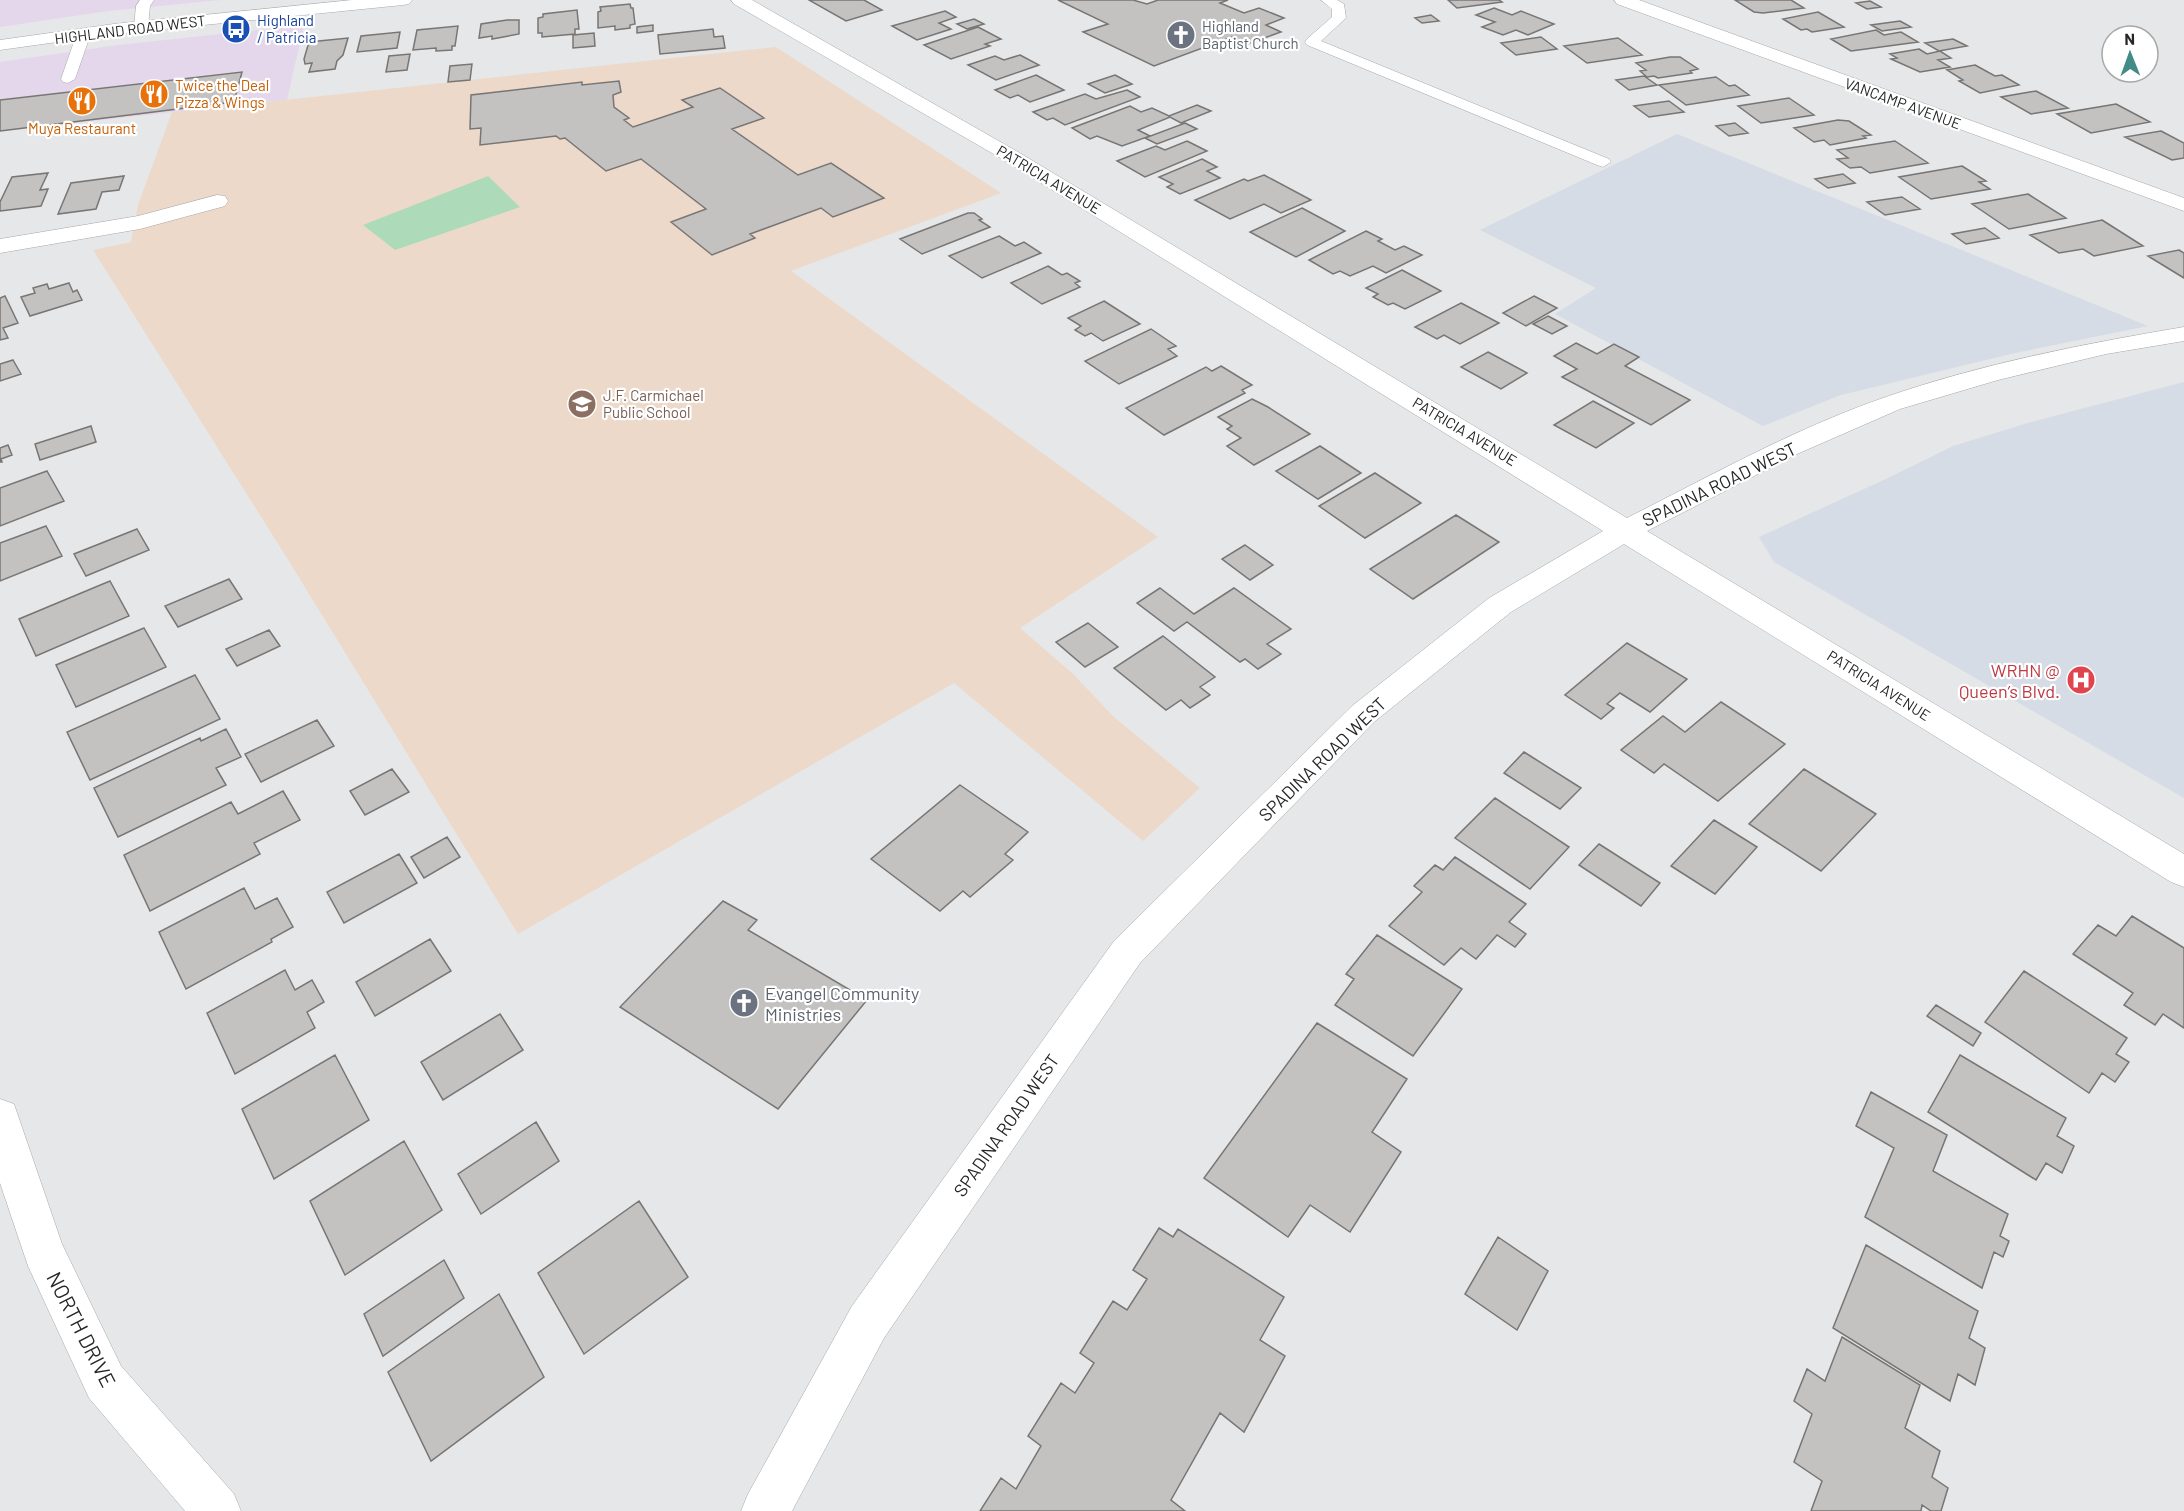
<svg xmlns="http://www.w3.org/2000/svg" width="2184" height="1511" font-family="Barlow,sans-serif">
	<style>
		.commercial { fill: #e5d7eb }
		.built { fill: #d6dce5 }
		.education { fill: #edd9ca }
		.green { fill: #addbba }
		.building { fill: #c4c2c0; stroke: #787674; stroke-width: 1.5 }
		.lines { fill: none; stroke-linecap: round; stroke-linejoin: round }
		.service-casing { stroke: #a6a8aa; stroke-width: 1 }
		.minor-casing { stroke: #a6a8aa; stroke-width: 1 }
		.secondary-casing { stroke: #a6a8aa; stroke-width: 1 }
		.service { fill: #fff; fill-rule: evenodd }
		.minor { fill: #fff; fill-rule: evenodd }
		.secondary { fill: #fff; fill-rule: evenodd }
		.labels { text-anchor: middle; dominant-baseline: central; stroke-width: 4.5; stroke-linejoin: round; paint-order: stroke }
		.far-transit-label { font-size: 15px; fill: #164399; stroke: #fff; text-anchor: start }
		.far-worship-label { font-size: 15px; fill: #5b616d; stroke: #fff; text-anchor: start }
		.far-street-label { font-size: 15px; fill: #252626; stroke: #fff }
		.far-food-label { font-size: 15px; fill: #c56008; stroke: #fff; text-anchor: start }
		.far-education-label { font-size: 15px; fill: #785e54; stroke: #fff; text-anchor: start }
		.street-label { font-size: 18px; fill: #252626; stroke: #fff }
		.health-label { font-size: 18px; fill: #be3a42; stroke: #fff; text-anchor: end }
		.worship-label { font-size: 18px; fill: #5b616d; stroke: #fff; text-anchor: start }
		.near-street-label { font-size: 21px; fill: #252626; stroke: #fff }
	</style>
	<rect width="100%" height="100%" fill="#e5e7e9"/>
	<path class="commercial" d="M0 0H221L108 11 0 27Z
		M304 25 287 100 0 131V62L118 45Z"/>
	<path class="built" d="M1677 134 2148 326 2015 353 1841 395 1763 426 1555 314 1596 288 1480 230Z
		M2184 382V798L1774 562 1759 537 1888 478 1953 446 2031 422Z"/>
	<path class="education" d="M776 47 1001 193 791 271 1158 537 1020 628 1073 674 1114 717 1200 788 1143 841 954 683 518 934 287 558 93 250 131 242 138 205 172 112Z"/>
	<path class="green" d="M488 176 520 207 395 250 363 225Z"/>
	<path class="building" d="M809 0H864L882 10 846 21Z
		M1058 0H1133L1147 4 1158 0H1228L1220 3 1244 13 1259 8 1284 18 1266 25 1281 32 1247 44 1232 37 1154 66 1083 32 1108 24Z
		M1448 0H1499L1502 2 1457 8Z
		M1735 0H1791L1804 8 1763 13 1754 12Z
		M1870 1 1881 7 1867 9 1856 3Z
		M630 4 631 8H633L635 24 630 25V28L615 30V26L598 28V12L601 11 600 7Z
		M1494 8 1512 15 1521 11 1554 24 1528 35 1516 30 1503 35 1482 27 1495 22 1476 15Z
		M577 10 579 29H575V34L542 37V33H538V18L543 17V14Z
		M945 11 956 17 939 23 951 29 917 40 892 26Z
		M1818 12 1844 27 1812 32 1807 29 1801 30 1783 19Z
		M1431 15 1439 21 1422 23 1415 18Z
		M974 19 984 24 967 29 957 24Z
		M507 20H519V34L492 39V36L479 38 481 24Z
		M1900 21 1911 27 1882 31 1871 25Z
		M653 25V31L637 33V27Z
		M458 26 455 46H452V50L436 51V48L413 50 417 30Z
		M978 27 1001 39 985 44 990 46 951 59 924 45Z
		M713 29 714 37 723 36 725 48 660 54 658 35Z
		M1876 30 1884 35 1901 32 1918 42 1851 51 1831 39Z
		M400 32 397 48 357 52 361 36Z
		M594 33 595 46 573 48V35Z
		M1541 37 1557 49 1516 55 1501 43Z
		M348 38 343 55 337 61 335 69 309 72 312 63 305 64 304 59 309 42Z
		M1618 38 1642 55 1587 63 1564 46Z
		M1953 39 1967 46 1939 51 1925 43Z
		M1919 49 1927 54 1940 51 1951 58 1938 60 1950 67 1920 72 1891 59 1897 58 1890 54Z
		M410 54 407 70 386 72 389 56Z
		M1020 55 1039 65 996 80 968 65 995 56 1004 60Z
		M1670 57H1680L1698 69 1690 71 1692 73 1658 78 1654 76 1647 77 1640 71 1646 70 1636 63Z
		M472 64 470 80 448 82 450 66Z
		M1975 65 1995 76 2002 75 2019 85 1980 93 1959 81 1963 80 1947 70Z
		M242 72 234 102 0 131V100Z
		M1036 75 1064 90 1030 102 1018 95 1010 98 995 90Z
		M1115 75 1132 84 1105 93 1088 84Z
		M1644 76 1657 85 1629 90 1616 80Z
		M1716 77 1729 86 1735 85 1749 95 1686 105 1659 85Z
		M619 81 621 92 613 95 614 107 629 118 624 120 633 127 693 107 682 100 720 88 764 118 732 129 798 175 831 163 884 198 833 217 821 208 750 234 755 238 712 255 671 222 706 209 641 159 606 171 565 138 560 139 556 136 480 145 481 128 470 129 471 95 582 82V85Z
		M1127 90 1140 97 1065 125 1053 118 1047 120 1033 112 1085 94 1096 99Z
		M2036 91 2068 108 2031 114 2001 97Z
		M1789 98 1814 115 1761 123 1738 106Z
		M1669 101 1684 112 1649 117 1634 106Z
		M2116 104 2150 122 2091 133 2057 114Z
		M1197 105 1211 111 1181 123 1170 117 1138 130 1150 136 1122 146 1097 136 1090 139 1072 128 1130 106 1141 112 1152 108 1169 116Z
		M1838 120 1849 121 1871 135 1863 136 1866 138 1830 145 1824 140 1814 142 1794 128Z
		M1185 123 1197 129 1157 144 1145 138Z
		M1735 123 1748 133 1729 136 1716 126Z
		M2161 131 2184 143V158L2172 160 2125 137Z
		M1187 141 1207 151 1145 177 1117 161 1156 146 1165 150Z
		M1895 141 1928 163 1870 173 1861 167 1850 168 1837 159 1848 158 1837 150Z
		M1202 159 1217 167 1207 171 1220 178 1180 194 1167 187 1173 184 1159 177Z
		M1962 166 1986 181 1979 182 1990 189 1931 199 1899 177Z
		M48 173 40 190 48 189 41 206 0 211V202L12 177Z
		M1843 174 1855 183 1828 188 1815 179Z
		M1264 175 1311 200 1281 213 1264 204 1230 219 1195 200 1244 179 1248 181Z
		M124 176 119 190 102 192 96 209 58 214 71 183Z
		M2028 194 2066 218 2009 229 1972 204Z
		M1902 197 1920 209 1885 215 1867 202Z
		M1302 208 1345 231 1296 257 1250 232Z
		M968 213H974L982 219 979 220 990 227 922 254 900 239Z
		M2102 220 2143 246 2094 256 2083 249 2059 253 2030 235Z
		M1985 228 1999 238 1966 244 1952 234Z
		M1366 231 1382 239 1378 241 1395 250 1404 246 1422 255 1386 273 1373 266 1350 276 1340 271 1333 274 1309 260Z
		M999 236 1015 246 1024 242 1041 253 982 278 949 256Z
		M2179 250 2184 253V278L2148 256Z
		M1048 266 1062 275 1067 273 1080 281 1075 283 1080 287 1042 304 1011 283Z
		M1402 270 1441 291 1405 309 1393 303 1388 305 1373 297 1378 294 1366 288Z
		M69 283 73 292 77 290 82 300 30 316 21 297 35 293 33 288 47 284 49 289Z
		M5 296 18 323 3 328 8 338 0 340V298Z
		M1534 296 1557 308 1526 326 1503 313Z
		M1104 301 1140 324 1103 341 1091 333 1085 336 1075 330 1081 326 1068 318Z
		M1461 303 1499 323 1460 344 1444 335 1437 339 1415 327Z
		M1548 316 1567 326 1552 334 1533 324Z
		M1151 329 1176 346 1168 349 1177 356 1119 384 1085 361Z
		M1576 343 1597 354 1614 344 1639 357 1625 366 1690 400 1651 425 1562 377 1577 369 1554 356Z
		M1488 352 1527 373 1501 389 1461 367Z
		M13 360 21 374 0 381V364Z
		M1221 366 1252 385 1242 390 1245 393 1164 435 1126 408 1206 367 1212 371Z
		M1252 399 1268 407 1310 434 1254 465 1227 446 1241 438 1227 429 1232 426 1218 417Z
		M1593 401 1634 423 1596 448 1554 425Z
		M91 426 96 442 40 460 35 444Z
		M8 445 12 455 1 459 2 462H0V448Z
		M1320 446 1361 473 1318 499 1276 471Z
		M47 471 64 501 0 526V488Z
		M1375 473 1421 503 1365 538 1319 506Z
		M1456 515 1499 542 1413 599 1370 569Z
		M46 526 62 556 0 581V543Z
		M137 529 149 550 86 576 74 554Z
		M1245 545 1273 565 1250 580 1222 559Z
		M229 579 242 599 178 627 165 606Z
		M110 581 129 616 36 656 19 619Z
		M1160 588 1194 614 1234 588 1291 629 1267 644 1281 654 1258 669 1245 659 1240 662 1187 622 1174 631 1137 603Z
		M1088 623 1118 647 1085 667 1056 642Z
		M144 628 166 667 76 707 56 665Z
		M269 630 280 646 237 666 226 649Z
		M1163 636 1215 677 1200 687 1210 695 1190 708 1181 700 1166 710 1114 668Z
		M1627 643 1687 679 1650 712 1620 693 1607 704 1614 708 1601 719 1565 695Z
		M195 675 220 719 90 780 67 732Z
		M1721 702 1785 744 1718 801 1664 764 1654 773 1621 750 1663 716 1685 732Z
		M317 720 334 746 261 782 245 754Z
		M226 729 241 757 216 768 226 785 118 837 94 788 200 738 201 741Z
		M1524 752 1581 788 1560 809 1504 773Z
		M392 769 409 792 365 815 350 791Z
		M1804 769 1876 814 1821 871 1749 824Z
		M960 785 1028 832 1005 854 1013 860 970 897 963 891 940 911 871 859Z
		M283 791 300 820 254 843 260 854 150 911 124 855 231 802 238 814Z
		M1495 798 1569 847 1530 889 1455 838Z
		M1714 820 1757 847 1715 894 1671 866Z
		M447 837 460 857 424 878 411 857Z
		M1599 844 1660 883 1641 906 1579 865Z
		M399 854 417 883 344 923 327 892Z
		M1455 857 1526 904 1509 922 1526 934 1515 947 1497 935 1476 959 1461 948 1444 965 1389 926 1422 892 1414 886 1435 865 1443 870Z
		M244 888 255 909 277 898 293 927 271 939 272 942 186 989 159 932Z
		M723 901 757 920 748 930 867 1000 778 1109 620 1007Z
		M2132 916 2184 948V1028L2163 1014 2155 1025 2124 1005 2133 993 2073 954 2098 925 2116 936Z
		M1377 935 1462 989 1413 1056 1335 1005 1354 979 1346 974Z
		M430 939 451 971 375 1016 356 982Z
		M285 970 295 990 312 980 324 1002 307 1012 315 1028 235 1074 207 1013Z
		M2024 971 2127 1038 2116 1054 2129 1062 2115 1082 2102 1073 2089 1093 1985 1022Z
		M1936 1005 1981 1033 1973 1046 1927 1016Z
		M500 1014 523 1050 443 1100 421 1062Z
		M1317 1023 1407 1079 1372 1132 1401 1152 1350 1232 1310 1205 1288 1237 1204 1178Z
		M335 1055 369 1120 274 1179 242 1109Z
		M1960 1055 2066 1118 2057 1136 2074 1146 2062 1173 2046 1163 2036 1180 1928 1112Z
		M1871 1092 1947 1135 1933 1171 2008 1214 2000 1236 2009 1241 2003 1257 1994 1252 1982 1288 1865 1217 1894 1148 1856 1126Z
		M536 1122 559 1161 481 1214 458 1174Z
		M404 1141 442 1210 345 1275 310 1201Z
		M639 1201 688 1277 584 1354 538 1273Z
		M1159 1228 1173 1237 1178 1229 1284 1297 1260 1340 1285 1356 1244 1432 1220 1413 1171 1500 1185 1511H980L1001 1478 1016 1489 1041 1446 1028 1436 1061 1383 1075 1393 1094 1363 1080 1353 1113 1301 1127 1310 1147 1279 1133 1270Z
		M1498 1237 1548 1271 1517 1330 1465 1294Z
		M1866 1245 1978 1311 1969 1338 1985 1348 1975 1385 1958 1374 1950 1401 1833 1328Z
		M444 1260 464 1298 383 1356 364 1314Z
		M499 1294 544 1377 431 1461 388 1372Z
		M1842 1337 1920 1385 1905 1428 1940 1451 1932 1477 1948 1488 1941 1511H1931L1922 1505 1921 1511H1811L1822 1481 1794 1462 1812 1414 1794 1401 1807 1369 1825 1381Z"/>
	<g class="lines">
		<g class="service-casing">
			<path id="service" d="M140 0H154L150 6 148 26 141 30 134 26 136 6Z
				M1321 0H1337L1344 4 1346 18 1321 41 1609 159 1611 162 1603 167 1597 165 1307 45 1305 42 1307 39 1332 17V9Z
				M84 29 91 33 75 79 68 83 63 82 61 79 77 33Z"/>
		</g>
		<g class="minor-casing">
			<path id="minor" d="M731 0H752L1018 152 1627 518C1710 476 1794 429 1883 398 1980 364 2083 344 2184 327V341L2106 354 1998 380 1900 409 1797 454 1647 531 2184 854V887L2171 882 1624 544 1511 612 1374 722 1140 963 884 1338 792 1511H741L748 1494 852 1306 1114 941 1352 706 1489 598 1603 531 1004 160 734 4Z
				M1614 0H1639L2184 198V211L1617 4Z
				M217 195 225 196 228 201 225 206 140 229 0 253V239L138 216Z
				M0 1099 14 1104 62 1244 121 1366 234 1494 241 1511H185L89 1398 28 1266 0 1183Z"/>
		</g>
		<g class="secondary-casing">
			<path id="secondary" d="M352 0H412L409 4 403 5 114 34 0 50V40L114 24Z"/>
		</g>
		<use href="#service" class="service"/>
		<use href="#minor" class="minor"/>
		<use href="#secondary" class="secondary"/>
	</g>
	<defs>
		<g id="bus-disc" transform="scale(1.5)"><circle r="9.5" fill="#1a4fb4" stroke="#fff"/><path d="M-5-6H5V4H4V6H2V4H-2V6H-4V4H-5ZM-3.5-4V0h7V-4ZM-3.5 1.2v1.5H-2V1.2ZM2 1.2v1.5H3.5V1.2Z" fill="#fff"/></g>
		<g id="church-disc" transform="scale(1.5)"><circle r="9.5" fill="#6b7280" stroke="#fff"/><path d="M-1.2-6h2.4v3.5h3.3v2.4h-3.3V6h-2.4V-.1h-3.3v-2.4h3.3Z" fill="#fff"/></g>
		<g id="restaurant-disc" transform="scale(1.5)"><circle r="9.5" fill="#e8710a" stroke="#fff"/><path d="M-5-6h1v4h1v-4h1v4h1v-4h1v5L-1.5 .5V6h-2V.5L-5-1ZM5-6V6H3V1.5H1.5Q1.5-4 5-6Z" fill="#fff"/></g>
		<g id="school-disc" transform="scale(1.5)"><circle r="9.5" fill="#8d6e63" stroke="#fff"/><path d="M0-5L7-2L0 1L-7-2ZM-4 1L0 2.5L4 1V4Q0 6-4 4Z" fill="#fff"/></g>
		<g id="hospital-disc" transform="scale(1.5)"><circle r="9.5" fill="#e0444e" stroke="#fff"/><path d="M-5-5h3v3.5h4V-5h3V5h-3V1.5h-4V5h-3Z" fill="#fff"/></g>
	</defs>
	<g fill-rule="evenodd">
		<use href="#bus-disc" x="236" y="29"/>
		<use href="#church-disc" x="1181" y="35"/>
		<use href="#restaurant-disc" x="154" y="94"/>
		<use href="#restaurant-disc" x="82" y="101"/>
		<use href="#school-disc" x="582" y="404"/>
		<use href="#hospital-disc" x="2081" y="680"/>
		<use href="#church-disc" x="744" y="1003"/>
	</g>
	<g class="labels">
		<g class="far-transit-label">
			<text x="257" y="20">Highland<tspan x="257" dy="17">/ Patricia</tspan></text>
		</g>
		<g class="far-worship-label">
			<text x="1202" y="26">Highland<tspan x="1202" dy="17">Baptist Church</tspan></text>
		</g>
		<g class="far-street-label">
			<text transform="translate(130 29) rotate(-7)">HIGHLAND ROAD WEST</text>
			<text transform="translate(1903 103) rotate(20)">VANCAMP AVENUE</text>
			<text transform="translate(1049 179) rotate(31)">PATRICIA AVENUE</text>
			<text transform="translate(1465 431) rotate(31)">PATRICIA AVENUE</text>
			<text transform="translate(1879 685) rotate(32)">PATRICIA AVENUE</text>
		</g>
		<g class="far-food-label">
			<text x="175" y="85">Twice the Deal<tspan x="175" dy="17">Pizza &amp; Wings</tspan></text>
			<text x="82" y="128" text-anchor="middle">Muya Restaurant</text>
		</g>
		<g class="far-education-label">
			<text x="603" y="395">J.F. Carmichael<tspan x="603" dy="17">Public School</tspan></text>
		</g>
		<g class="street-label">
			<text transform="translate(1719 484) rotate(-26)">SPADINA ROAD WEST</text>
			<text transform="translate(1322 759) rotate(-44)">SPADINA ROAD WEST</text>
			<text transform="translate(1006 1125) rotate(-55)">SPADINA ROAD WEST</text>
		</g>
		<g class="health-label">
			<text x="2060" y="670">WRHN @<tspan x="2060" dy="21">Queen’s Blvd.</tspan></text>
		</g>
		<g class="worship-label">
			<text x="765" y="993">Evangel Community<tspan x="765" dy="21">Ministries</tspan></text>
		</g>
		<g class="near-street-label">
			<text transform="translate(82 1329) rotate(63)">NORTH DRIVE</text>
		</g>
	</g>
	<g transform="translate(2130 54) rotate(359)"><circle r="28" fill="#ffffff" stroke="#a8a8a8" stroke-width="1.5"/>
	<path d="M0-4.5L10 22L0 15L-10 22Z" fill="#438b86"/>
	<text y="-9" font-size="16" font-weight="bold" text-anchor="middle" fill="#252626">N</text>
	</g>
</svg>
